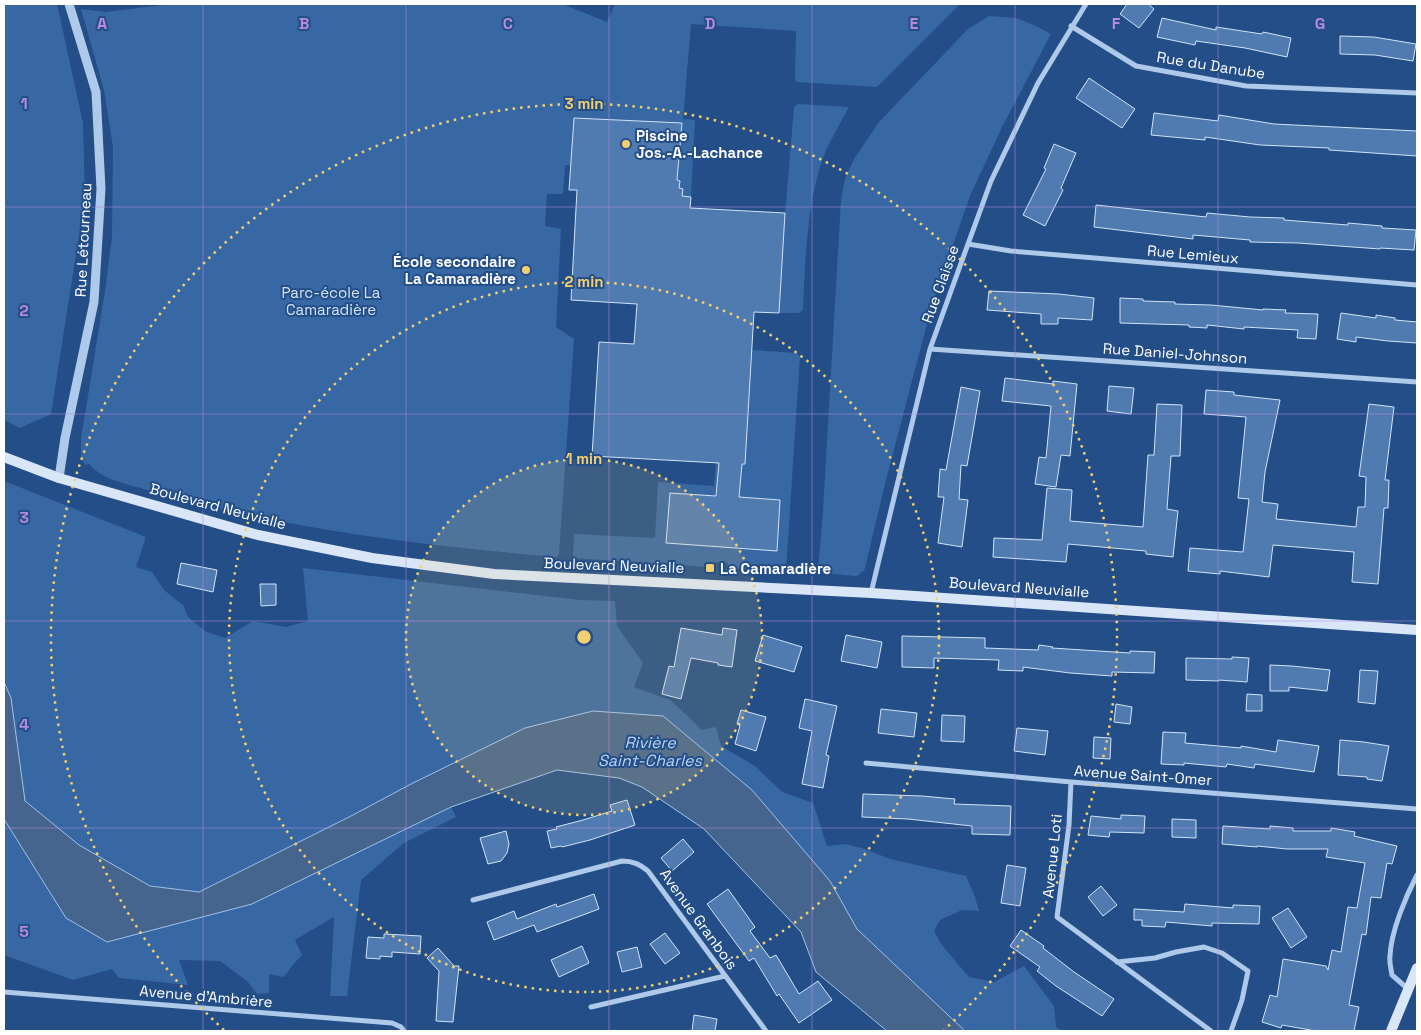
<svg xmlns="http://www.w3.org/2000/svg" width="1421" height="1035" font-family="'Space Grotesk',sans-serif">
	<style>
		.green { fill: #3768a4 }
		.water { fill: #45658e; stroke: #a2c3ea }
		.building { fill: #507bb1; stroke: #d2e3f7 }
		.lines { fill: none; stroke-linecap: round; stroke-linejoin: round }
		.minor { stroke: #aec9e9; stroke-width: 5 }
		.tertiary { stroke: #aec9e9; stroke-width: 9 }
		.secondary { stroke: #d9e6f8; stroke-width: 10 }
		.grid { fill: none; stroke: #b68bdc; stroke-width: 1; stroke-opacity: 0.55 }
		.ring { fill: none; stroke: #f4cf71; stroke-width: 2.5; stroke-dasharray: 2.5 5 }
		.poi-dot { fill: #f4cf71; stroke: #234e87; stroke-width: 2 }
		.labels { text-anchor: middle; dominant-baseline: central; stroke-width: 4; stroke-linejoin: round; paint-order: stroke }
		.street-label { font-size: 15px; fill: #fff; stroke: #234e87 }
		.poi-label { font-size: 15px; font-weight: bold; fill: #fff; stroke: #234e87; text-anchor: start }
		.park-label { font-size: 15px; fill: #d2e3f7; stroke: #234e87 }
		.water-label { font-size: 16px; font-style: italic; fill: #bad3f1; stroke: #234e87 }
		.grid-label { font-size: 16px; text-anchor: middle; font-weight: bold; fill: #b68bdc; stroke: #234e87; stroke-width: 4; stroke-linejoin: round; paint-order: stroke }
		.centre { fill: #f4cf71; stroke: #234e87; stroke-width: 2.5 }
		.ring-label { font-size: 15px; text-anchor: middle; font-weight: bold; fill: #f4cf71; stroke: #234e87; stroke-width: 4; stroke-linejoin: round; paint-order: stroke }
	</style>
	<rect width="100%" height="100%" fill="#234e87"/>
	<path class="green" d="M4 4H57L83 123 85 197 51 414 20 428 4 420Z
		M170 4H562L607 22 615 4H960L877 87 797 82 795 79 796 31 691 24 683 119 695 120 691 197 682 196 683 189 679 188 680 181 677 180 682 123 574 118 571 165H565L563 194H547L545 226 561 229 556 327 574 339 559 553 557 557C460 549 364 538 268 519 227 511 187 503 147 490 128 484 102 480 89 464L85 465 81 457V439L105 291 112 237 113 147 104 90 81 9 106 12Z
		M989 16 1016 18 1034 25 1051 34 1002 127 970 196 932 305 887 476 864 572 862 571 859 575 856 576 820 573 818 571 823 511 841 200 845 179 854 159 879 122 968 29Z
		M799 104 849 107C840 124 830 140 823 158 807 203 805 262 803 310L799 313H779L785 213 794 108 796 105Z
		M752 350 797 353 800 357 786 571 784 572 728 568V563L710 562 709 567 573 558 574 534 655 538 658 482 714 486 716 463H719L716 496 670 493 666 543 776 550 780 500 739 497 742 464H745Z
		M4 481 146 537 136 567 152 572 164 590 183 605 188 617 205 631 225 638 253 621 286 627 308 621 303 568 580 600 615 601 617 626 643 663 634 687 670 700 695 723 701 730 716 727 721 746 755 766 782 792 813 803 827 846 846 844 865 849 890 859 966 876 975 897 979 911 962 910 940 920 934 931 942 945 969 977 994 982 1024 966 1054 1006 1056 1027 1063 1031H965L857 929 830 881 525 728 411 784 353 815 199 892 150 886 79 845 25 801 11 698 4 682Z
		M451 807 456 817 404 843 361 880 347 996H330L334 917 295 940 302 955 291 967 284 977 269 974V993L257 994 247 981 220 961 179 960 188 985 119 978 112 969 73 980 4 955V819L66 918 252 904Z"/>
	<path class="water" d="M4 682 11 698 25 801 79 845 150 886 199 892 353 815 411 784 525 728 593 711 663 716 752 790 830 881 857 929 965 1031H887L816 972 801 932 704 829 642 787 619 778 557 770 451 807 252 904 107 942 66 918 4 819Z"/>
	<path class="building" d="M1127 4H1148L1154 9 1139 28 1120 14Z
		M1162 18 1216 30V27L1262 34 1263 32 1291 38 1287 57 1245 48 1196 41 1195 45 1157 37Z
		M1340 36 1374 37 1416 44 1413 61 1375 55 1340 54Z
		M1089 78 1135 109 1122 128 1076 98Z
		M1154 113 1218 121 1219 115 1274 124 1417 131V156L1329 150V148L1260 145 1205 137V140L1151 135Z
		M574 118 682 123 677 180 680 181 679 188 683 189 682 196 691 197 690 208 785 213 779 313 754 312 745 464H742L739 497 780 500 777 551 666 543 670 493 716 496 719 463 592 456 599 342 634 344 637 304 571 300 577 190H569Z
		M1054 144 1076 153 1061 188 1063 190 1045 226 1023 215 1046 169 1044 168Z
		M1096 205 1206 217 1207 213 1250 217 1284 218V220L1348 225V223L1382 226V228L1416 230 1414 250 1380 248V249L1298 243 1250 242V240L1193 235V239L1094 227Z
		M989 291 1059 294 1094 298 1092 320 1058 318V324H1041V314L987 310Z
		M1120 298 1143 299V301L1175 302V304L1211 305 1263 310V309L1286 310 1285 313 1318 314 1316 339 1297 338 1298 330 1244 327V329L1207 325V328L1189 327V325L1120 323Z
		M1341 313 1376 318V315L1395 318V320L1417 322V343L1388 341 1356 337V342L1337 339Z
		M1005 378 1053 384V381L1077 384 1070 456 1061 455 1056 487 1035 484 1039 457 1046 458 1051 406 1002 401Z
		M1109 386 1134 388 1131 414 1107 411Z
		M961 387 980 391 967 466 961 465 959 499 968 500 962 547 938 543 944 497H938L940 469 946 470Z
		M1206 390 1234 392V395L1280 400 1265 472 1262 502 1278 504 1276 519 1356 527 1358 507H1365L1366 477 1359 476 1369 404 1394 407 1385 480H1389L1388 508H1384L1378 584 1352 582 1354 552 1273 545 1269 577 1220 571V574L1188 571 1190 548 1243 552 1249 499 1238 498 1246 417 1204 414Z
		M1157 404 1182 405 1180 456H1171L1167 509 1178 511 1173 557 1146 554V551L1068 544 1066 562 993 557 994 538 1042 540 1047 488 1072 490 1070 521 1143 527 1148 455H1154Z
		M181 563 217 570 213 592 177 584Z
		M260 584H276V605L261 606Z
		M681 628 722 635 723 628 737 630 732 667 718 665V663L691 658 681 699 662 694 669 666 674 667Z
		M763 635 802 647 794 672 755 661Z
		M846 635 882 642 877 668 841 661Z
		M902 636 985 638V648L1038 650 1039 645 1053 647 1052 648 1130 653V651L1155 652 1154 673 1112 672V676L1070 673 1023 667V671L998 670 999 660 934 658V668L902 667Z
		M1232 657 1249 658 1247 682 1219 680V681L1186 680V658L1232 659Z
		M1270 665 1292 666 1330 670 1327 691 1289 687V691H1270Z
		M1360 670 1378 671 1375 704 1358 702Z
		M1247 694 1262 695V711H1246Z
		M805 699 837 706 826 755 829 756 823 788 802 784 812 731 799 728Z
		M1116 704 1132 707 1130 724 1114 722Z
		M881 709 917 713 914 737 878 733Z
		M741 710 766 717 756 751 735 744 740 725 737 724Z
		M942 715 965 716 964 742 941 741Z
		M1017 728 1048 731 1045 755 1014 751Z
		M1163 732 1186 733 1185 743 1241 748V746L1276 752 1278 740 1319 746 1314 772 1255 764 1254 768 1227 764 1226 767 1184 763V765L1161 764Z
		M1094 737 1111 738 1110 759 1093 758Z
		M1340 740 1364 742 1389 746 1382 781 1367 779V777L1338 775Z
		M863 794 922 796 955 799 954 804 1011 806 1010 835 972 834V826L908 819 862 817Z
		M627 800 635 825 590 840 562 847 561 846 551 848 547 831 557 829 556 827 583 820 612 811 610 805Z
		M1121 815 1145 816 1144 833 1110 832 1109 837 1088 835 1091 816 1121 819Z
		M1172 819 1196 820V838L1172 837Z
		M1223 826 1270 829V826L1293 828V831H1331V828L1355 832 1354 836 1397 846 1392 864 1387 863 1381 898 1371 897 1366 935 1362 934 1349 1005 1359 1007 1354 1031H1316L1282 1025 1281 1028 1262 1022 1270 995 1277 997 1283 959 1326 966 1328 970 1332 950 1341 952 1348 907 1357 908 1365 863 1326 857 1328 849H1287L1257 846V847L1222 844Z
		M506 831 509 844 507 853 501 861 488 864 480 838Z
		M683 839 694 852 672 871 661 858Z
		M1007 865 1026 868 1020 906 1001 903Z
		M1101 886 1117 905 1103 916 1088 897Z
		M728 889 755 927 750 931 770 958 776 955 799 994 818 981 832 1000 799 1023 779 994 777 996 754 958 749 961 707 904Z
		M594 894 599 909 537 932 534 925 494 940 487 922 514 911 517 919 556 904 557 907Z
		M1185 904 1233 908V905L1260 906 1259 924 1212 923V926L1166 922 1165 927 1142 926V920H1134V909L1184 912Z
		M1288 908 1307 937 1291 948 1272 918Z
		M1021 930 1044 946 1043 948 1074 972 1114 999 1102 1016 1056 986 1037 971 1040 967 1010 946Z
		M665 933 680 953 665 964 650 944Z
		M384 934 421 936 420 954 392 952V957L380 956V959L366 958 368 937 384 938Z
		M582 946 589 963 559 977 551 960Z
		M637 947 642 967 622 972 617 952Z
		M438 948 454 966H459L453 1022 436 1021 439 971 427 958Z
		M694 1015 717 1019 715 1031H692Z"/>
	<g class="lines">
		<path class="minor" d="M1071 26 1136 66 1246 86 1417 93
			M968 244 1011 251 1417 285
			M930 349 1417 382
			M871 593 930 349 968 244 991 181 1038 83 1086 4
			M866 763 1071 782 1417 809
			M1071 782 1069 825 1057 917 1211 1031
			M473 900 622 861C633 861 639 864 648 871L766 1031
			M1117 962 1155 958 1176 952 1204 947 1222 953 1248 971 1242 1000 1231 1031
			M1408 989 1392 975C1391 969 1389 962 1390 956 1391 931 1406 896 1417 875
			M4 992 392 1023 401 1027 404 1031
			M591 1007 725 976"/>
		<path class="tertiary" d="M59 478 65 438 94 302 101 189 96 92 69 4"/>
		<path class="secondary" d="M4 457 59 478 258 535 372 558 494 574 871 593 1417 630
			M1391 1031 1417 968"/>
	</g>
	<path class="grid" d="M203 4V1031M406 4V1031M609 4V1031M812 4V1031M1015 4V1031M1218 4V1031M4 207H1417M4 414H1417M4 621H1417M4 828H1417"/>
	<circle cx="584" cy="637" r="178" fill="#f4cf71" fill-opacity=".12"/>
	<g class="ring">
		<circle cx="584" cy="637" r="178"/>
		<circle cx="584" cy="637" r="355"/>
		<path d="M224 1030A533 533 0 1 1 944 1030"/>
	</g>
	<g class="poi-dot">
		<circle cx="626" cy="144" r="5"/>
		<circle cx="526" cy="270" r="5"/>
		<rect x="705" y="563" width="10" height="10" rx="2.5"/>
	</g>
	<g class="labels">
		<g class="street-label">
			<text transform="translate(1211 65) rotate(9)">Rue du Danube</text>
			<text transform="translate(83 240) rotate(-87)">Rue Létourneau</text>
			<text transform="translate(1193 254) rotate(5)">Rue Lemieux</text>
			<text transform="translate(940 284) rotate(-70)">Rue Claisse</text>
			<text transform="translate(1175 353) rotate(4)">Rue Daniel-Johnson</text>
			<text transform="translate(218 506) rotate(15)">Boulevard Neuvialle</text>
			<text transform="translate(614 565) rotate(2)">Boulevard Neuvialle</text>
			<text transform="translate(1019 587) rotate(4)">Boulevard Neuvialle</text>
			<text transform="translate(1143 775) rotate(4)">Avenue Saint-Omer</text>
			<text transform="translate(1052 856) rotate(-84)">Avenue Loti</text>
			<text transform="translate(699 919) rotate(54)">Avenue Granbois</text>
			<text transform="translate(206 996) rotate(5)">Avenue d'Ambrière</text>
		</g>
		<g class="poi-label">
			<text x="636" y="135">Piscine<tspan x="636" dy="17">Jos.-A.-Lachance</tspan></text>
			<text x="516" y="261" text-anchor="end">École secondaire<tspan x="516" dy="17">La Camaradière</tspan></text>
			<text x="720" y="568">La Camaradière</text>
		</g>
		<g class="park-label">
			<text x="331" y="292">Parc-école La<tspan x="331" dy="17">Camaradière</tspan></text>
		</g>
		<g class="water-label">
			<text x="650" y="742">Rivière<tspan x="650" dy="18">Saint-Charles</tspan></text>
		</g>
	</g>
	<g class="grid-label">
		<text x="102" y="29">A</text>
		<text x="304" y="29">B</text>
		<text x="508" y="29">C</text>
		<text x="710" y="29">D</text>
		<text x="914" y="29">E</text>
		<text x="1116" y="29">F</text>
		<text x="1320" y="29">G</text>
		<text x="24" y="109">1</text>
		<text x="24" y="316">2</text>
		<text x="24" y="523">3</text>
		<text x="24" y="730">4</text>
		<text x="24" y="937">5</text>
	</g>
	<circle cx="584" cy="637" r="8" class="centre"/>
	<g class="ring-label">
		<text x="584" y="109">3 min</text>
		<text x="584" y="287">2 min</text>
		<text x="584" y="464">1 min</text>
	</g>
	<rect width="1421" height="1035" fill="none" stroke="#ffffff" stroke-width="10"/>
</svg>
